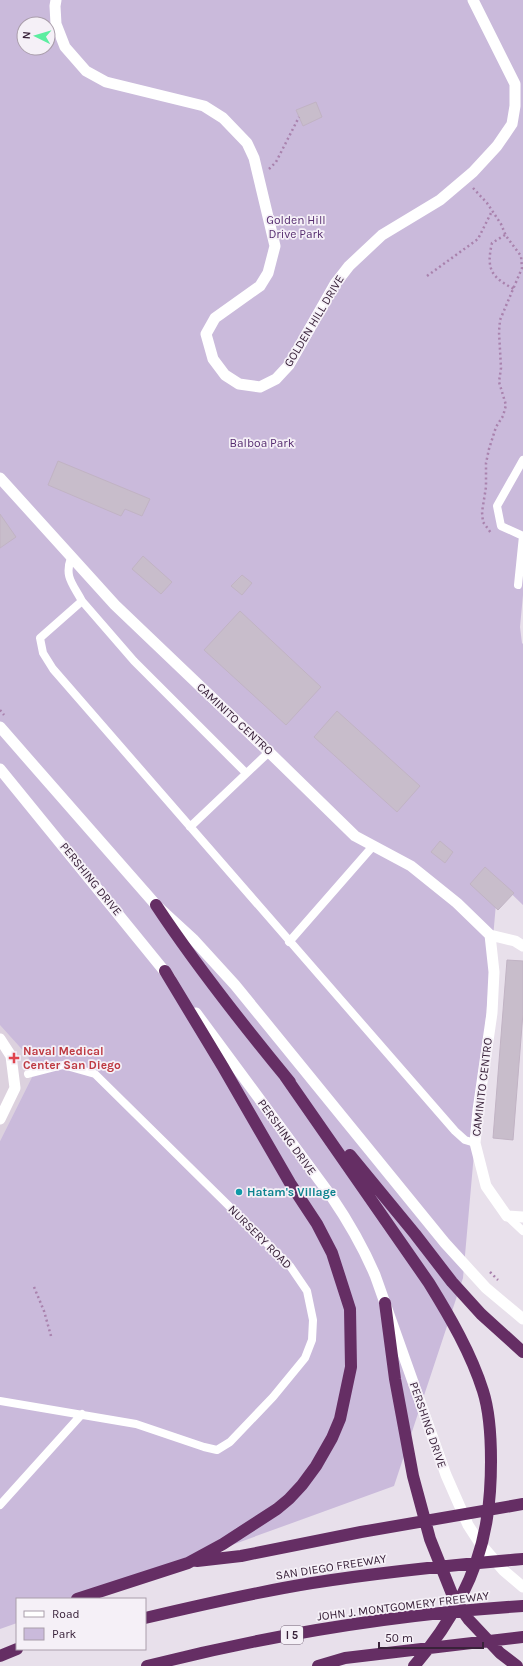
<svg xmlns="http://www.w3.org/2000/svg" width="523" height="1666" font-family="Karla,sans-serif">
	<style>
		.built { fill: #dcd1de }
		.green { fill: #cabadb; fill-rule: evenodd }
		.building { fill: #c8bdcb; stroke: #c1b3c4 }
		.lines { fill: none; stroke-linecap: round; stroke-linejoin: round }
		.path { stroke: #a982ad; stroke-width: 2.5; stroke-dasharray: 2 3; stroke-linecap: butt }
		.service { stroke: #fff; stroke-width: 8 }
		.minor { stroke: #fff; stroke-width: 11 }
		.tertiary { stroke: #fff; stroke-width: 11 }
		.secondary { stroke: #fff; stroke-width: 11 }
		.motorway { stroke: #652e64; stroke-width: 12 }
		.health-dot { fill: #e0444e; stroke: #f5f0f7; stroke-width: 1.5 }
		.culture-dot { fill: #0f9aa8; stroke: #f5f0f7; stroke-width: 1.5 }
		.labels { text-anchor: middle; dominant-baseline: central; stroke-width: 3.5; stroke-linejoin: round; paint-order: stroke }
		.shield { fill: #f5f0f7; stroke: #716073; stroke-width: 1 }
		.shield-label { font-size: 11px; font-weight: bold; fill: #39223a }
		.park-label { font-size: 12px; fill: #562d70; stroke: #f5f0f7 }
		.street-label { font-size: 12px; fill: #39223a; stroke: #f5f0f7 }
		.health-label { font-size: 12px; font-weight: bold; fill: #be3a42; stroke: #f5f0f7; text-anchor: start }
		.culture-label { font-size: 12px; font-weight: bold; fill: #0d838f; stroke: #f5f0f7; text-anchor: start }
	</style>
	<rect width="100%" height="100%" fill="#e8e0eb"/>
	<path class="built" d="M0 1014 24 1038 32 1077 0 1141Z"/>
	<path class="green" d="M0 0H523V595L520 627 522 643 523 644V905L498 881 463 1278 394 1486 83 1599H17V1623L0 1629V1141L32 1077 28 1056 0 1025ZM24 24H48V48H24Z"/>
	<path class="building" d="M316 102 322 117 303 126 296 110Z
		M58 461 150 499 142 516 125 509 121 516 48 485Z
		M0 514 16 537 0 548Z
		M143 556 172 582 161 594 132 569Z
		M242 575 252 583 242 595 231 586Z
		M240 611 321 687 286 725 204 650Z
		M337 711 420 786 397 812 314 737Z
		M440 841 453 852 445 863 431 852Z
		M485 867 514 893 498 910 470 884Z
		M507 960 523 961V1013L513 1140 493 1138Z"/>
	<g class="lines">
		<path class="path" d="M269 169 276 162 299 117
			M473 188 487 203 501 224 506 236 521 256 522 268 500 320 499 332 501 368 499 382 506 405 503 416 496 427 489 449 486 463V487L482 512 483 522 491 533
			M505 235 492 243C486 269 491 277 514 289
			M427 276 478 239 492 211
			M0 710 4 715
			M490 1272 498 1280
			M34 1287 44 1311 51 1336"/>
		<path class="service" d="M71 558C64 577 73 584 82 601L40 638 43 653 53 669 455 1131 465 1140 475 1143
			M518 585 523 536 501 526 497 506 523 460
			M82 601 134 661 246 773
			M190 827 269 752
			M289 942 373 846
			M507 1216 523 1231
			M0 1401 136 1424 204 1447 217 1450 230 1442 273 1397 305 1358 312 1340 313 1320 307 1291 290 1266 95 1074 63 1065 28 1074
			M0 1505 82 1414"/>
		<path class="minor" d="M0 478 115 605 269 752 355 836 411 866 457 903 490 935 515 941 523 946
			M490 935 494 972 492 1013 478 1110 475 1143 486 1186 507 1216 523 1217
			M0 1039 11 1056 15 1088 0 1119"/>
		<path class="tertiary" d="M56 0 55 6 56 24 65 47 86 71 106 82 204 106 223 118 247 143 254 158 275 246 268 273 260 286 215 318 206 334 213 359 225 375 239 384 260 387 276 379 289 365 335 284 349 266 382 235 440 200 473 172 497 146 512 124 515 106V84L473 0"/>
		<path class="secondary" d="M0 727 156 905 193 939 235 985 445 1243 486 1288 523 1319
			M0 769 170 978
			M196 1013 331 1196C348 1221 363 1247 375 1275L446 1475 468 1525 479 1542 503 1570 523 1587"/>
		<path class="motorway" d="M156 905C197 967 243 1025 290 1082
			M285 1076 429 1283C450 1317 471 1353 483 1391 490 1413 491 1439 491 1461 491 1480 490 1499 487 1518 479 1573 450 1625 414 1666
			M350 1155 415 1234 452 1282 481 1314 523 1352
			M385 1303 395 1379 413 1476 430 1539 454 1599 469 1620 500 1653 517 1666
			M197 1561 241 1556 361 1532 523 1504
			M77 1599 188 1563 223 1544 277 1509 289 1499 302 1485 316 1466 332 1438 340 1419 351 1367 350 1309 332 1253 317 1224 290 1183 223 1067 165 971
			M145 1618C200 1605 256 1592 312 1583 382 1572 452 1565 523 1559
			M0 1656 17 1649
			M147 1666C269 1635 397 1614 523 1606
			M318 1666 345 1658 523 1637"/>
	</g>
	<path class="health-dot" d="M12 1052h4v4h4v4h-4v4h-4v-4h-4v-4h4z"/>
	<circle class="culture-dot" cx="239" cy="1192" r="4"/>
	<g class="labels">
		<rect class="shield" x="281" y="1626" width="22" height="18" rx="3"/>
		<g class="shield-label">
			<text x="292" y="1635">I 5</text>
		</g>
		<g class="park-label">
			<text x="296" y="220">Golden Hill<tspan x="296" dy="14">Drive Park</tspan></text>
			<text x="262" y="443">Balboa Park</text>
		</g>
		<g class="street-label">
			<text transform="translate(314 321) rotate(-59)">GOLDEN HILL DRIVE</text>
			<text transform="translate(235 719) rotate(43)">CAMINITO CENTRO</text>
			<text transform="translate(91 879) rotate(51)">PERSHING DRIVE</text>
			<text transform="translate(482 1087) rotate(-83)">CAMINITO CENTRO</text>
			<text transform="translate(287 1137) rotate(54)">PERSHING DRIVE</text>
			<text transform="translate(260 1237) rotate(45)">NURSERY ROAD</text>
			<text transform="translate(428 1425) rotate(71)">PERSHING DRIVE</text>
			<text transform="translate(331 1567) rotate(-9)">SAN DIEGO FREEWAY</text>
			<text transform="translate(403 1606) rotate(-7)">JOHN J. MONTGOMERY FREEWAY</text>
		</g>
		<g class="health-label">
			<text x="23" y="1051">Naval Medical<tspan x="23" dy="14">Center San Diego</tspan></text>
		</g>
		<g class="culture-label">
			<text x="247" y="1192">Hatam's Village</text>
		</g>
	</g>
	<rect x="16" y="1598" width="130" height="52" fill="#f5f0f7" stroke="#aa9eab"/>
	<rect x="24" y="1611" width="20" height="6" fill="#ffffff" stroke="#aa9eab"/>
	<text x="52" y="1618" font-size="12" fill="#39223a">Road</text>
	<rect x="24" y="1628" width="20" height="12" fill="#cabadb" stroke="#aa9eab"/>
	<text x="52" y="1638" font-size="12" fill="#39223a">Park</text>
	<g transform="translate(36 36) rotate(275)"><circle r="19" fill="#f5f0f7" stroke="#aa9eab"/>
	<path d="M0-3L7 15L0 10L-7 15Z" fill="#5ceda0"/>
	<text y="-6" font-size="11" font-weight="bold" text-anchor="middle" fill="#39223a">N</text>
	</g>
	<path d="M379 1642v6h104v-6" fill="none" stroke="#39223a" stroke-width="2"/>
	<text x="385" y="1642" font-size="12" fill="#39223a" stroke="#f5f0f7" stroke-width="3" paint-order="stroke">50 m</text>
</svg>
